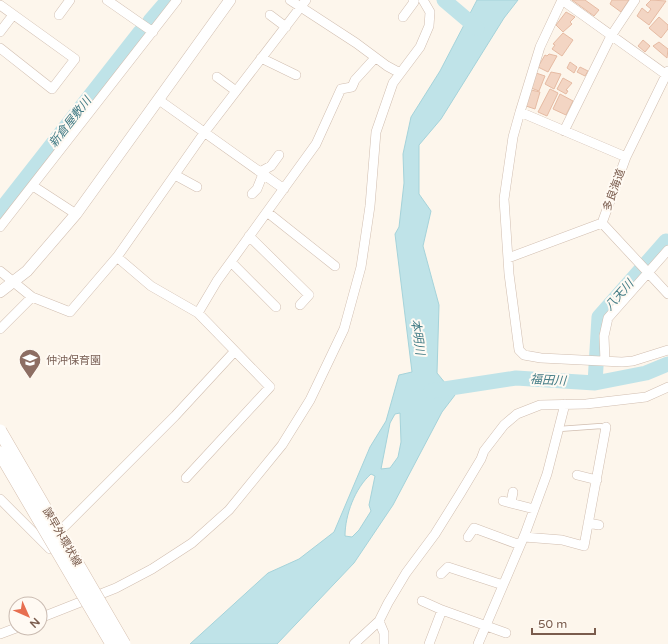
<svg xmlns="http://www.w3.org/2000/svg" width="668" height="644" font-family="'Varela Round','Noto Sans JP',sans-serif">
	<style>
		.water { fill: #bfe3e8; stroke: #a5d3da; fill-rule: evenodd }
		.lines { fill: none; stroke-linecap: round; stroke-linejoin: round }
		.stream { stroke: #a5d3da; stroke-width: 2.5 }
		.river { stroke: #bfe3e8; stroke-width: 15 }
		.building { fill: #f3d5c3; stroke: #e6bba3 }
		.service-casing { stroke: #d1beb0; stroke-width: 6 }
		.minor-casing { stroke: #d1beb0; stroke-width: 10 }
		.tertiary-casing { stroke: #d1beb0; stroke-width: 12 }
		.service { stroke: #fff; stroke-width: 4.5 }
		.minor { stroke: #fff; stroke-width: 9 }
		.tertiary { stroke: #fff; stroke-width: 11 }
		.secondary-bridge-casing { stroke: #d6c0b0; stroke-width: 14; stroke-linecap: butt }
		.secondary-bridge { stroke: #fff; stroke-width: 13 }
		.labels { text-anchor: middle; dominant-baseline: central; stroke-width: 4; stroke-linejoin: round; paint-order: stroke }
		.street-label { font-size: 11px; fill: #7a5c4d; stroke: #fffaf3 }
		.education-label { font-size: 11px; fill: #785e54; stroke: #fffaf3; text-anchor: start }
		.water-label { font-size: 12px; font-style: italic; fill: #437c86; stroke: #fffaf3 }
	</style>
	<rect width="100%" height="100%" fill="#fdf6ec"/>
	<path class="water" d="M477 0H518L504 18 441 119 419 145V194L431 211 423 246 439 305 437 373 455 395 442 412 393 505 354 563 277 644H190L268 573 299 559 334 532 370 447 386 421 399 375 412 372 395 234 399 227 404 183 403 154 411 117 440 71ZM400 413 401 442 398 457 390 468 381 469 390 423 395 414ZM371 474 375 476 369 505 371 511 359 530 352 537 345 536C345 515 355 488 371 474Z"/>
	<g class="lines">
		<path class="stream" d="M666 241 668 238"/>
		<path class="river" d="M444 0 477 28
			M150 21 168 0
			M0 211 140 32
			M595 383 599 317 666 241
			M431 391 516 378 595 383 646 373 668 364"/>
	</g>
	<path class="building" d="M572 0H585L599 10 594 16Z
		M612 0H629L621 12 610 4Z
		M651 0 666 1 649 25 637 16 642 8 648 13 651 9 646 5Z
		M566 12 575 17 570 22 572 24 563 32 556 25Z
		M659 17 668 25V29L661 38 649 28Z
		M563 33 573 40 562 56 552 49 555 45 553 44Z
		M643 40 650 46 645 52 638 46Z
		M659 42 668 49 667 58 653 46Z
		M549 54 557 56 548 72 538 67 545 55 547 56Z
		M570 62 577 67 574 73 567 68Z
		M580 67 588 71 585 76 577 72Z
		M551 72 561 74 554 89 545 84Z
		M536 73 545 76 539 91 531 88Z
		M563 78 572 83 566 90 568 91 566 94 557 89Z
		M550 89 558 93 547 116 538 112Z
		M531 90 540 92 535 109 526 106Z
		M560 94 573 101 566 115 553 109Z"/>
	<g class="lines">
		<g class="service-casing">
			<path id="service" d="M559 429 601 426 606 430"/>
		</g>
		<g class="minor-casing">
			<path id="minor" d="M107 0 153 32
				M290 0 356 43 387 66 400 73
				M562 0 540 47 520 112 513 137 504 199 509 274 519 350 524 355 541 358 622 362 633 361 668 350
				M562 0 668 76
				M0 5 75 59 52 89 0 48
				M59 15 70 0
				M270 15 286 27
				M403 17 414 2 413 0
				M0 32 13 15
				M261 58 296 75
				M668 71 626 157 602 223 668 294
				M217 77 236 91
				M159 100 284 189
				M520 112 626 157
				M564 131 611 36 635 0
				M260 172 271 166 279 155
				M175 175 197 187
				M33 186 76 214
				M252 194 257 189 263 174
				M267 212 335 266
				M0 227 177 0
				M249 236 309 295 300 305
				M117 257 151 286 198 313 270 387 186 478
				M508 258 602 223
				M231 262 276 307
				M0 271 32 297 70 312 117 257 204 133 306 0
				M198 313 217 281 316 144 341 89 352 87 355 80 375 58
				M0 329 32 297
				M605 361 604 336 608 318 668 250
				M577 475 597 480
				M0 499 50 549
				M503 501 534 509
				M511 503 513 492
				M588 523 599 525
				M468 537 474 528 520 545
				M524 537 562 540 584 546 606 427
				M46 545 175 416 234 352
				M441 574 448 567 503 585
				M422 601 442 610
				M40 618 116 588 152 569 192 543 229 510 282 445 310 400 344 329 361 267 370 206 376 132 393 83 420 47 429 26 430 12 423 0
				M379 621 384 633V644
				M0 634 16 628
				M354 644 379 621 388 603 406 573 435 534 460 494 481 459 484 451 504 425 517 414 540 405 586 404 646 397 668 387
				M429 644 442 610 506 633
				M478 644 525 534 547 474 565 404"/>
		</g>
		<g class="tertiary-casing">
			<path id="tertiary" d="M0 292 27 271 76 214 230 0"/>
		</g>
		<use href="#service" class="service"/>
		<use href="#minor" class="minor"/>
		<use href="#tertiary" class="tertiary"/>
		<g class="secondary-bridge-casing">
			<path id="secondary-bridge" d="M0 431 124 644
				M0 453 112 644"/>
		</g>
		<use href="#secondary-bridge" class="secondary-bridge"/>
	</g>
	<defs>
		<g id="school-pin" transform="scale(1.15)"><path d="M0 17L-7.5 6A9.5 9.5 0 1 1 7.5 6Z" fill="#8d6e63" stroke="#fffaf3"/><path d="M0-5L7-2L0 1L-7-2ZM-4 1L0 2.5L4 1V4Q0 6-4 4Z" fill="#fff"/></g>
	</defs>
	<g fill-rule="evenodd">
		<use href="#school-pin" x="30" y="360"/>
	</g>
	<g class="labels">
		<g class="street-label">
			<text transform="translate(614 190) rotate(-70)">多良海道</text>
			<text transform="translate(62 537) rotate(60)">諫早外環状線</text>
		</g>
		<g class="education-label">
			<text x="46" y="360">仲沖保育園</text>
		</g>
		<g class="water-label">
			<text transform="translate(70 122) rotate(-52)">新倉屋敷川</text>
			<text transform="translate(619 295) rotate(-48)">八天川</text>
			<text transform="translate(418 337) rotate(82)">本明川</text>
			<text transform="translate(548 380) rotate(3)">福田川</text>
		</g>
	</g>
	<g transform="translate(28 616) rotate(135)"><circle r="19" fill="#fffaf3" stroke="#cabbb1"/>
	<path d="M0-3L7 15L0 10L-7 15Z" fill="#e76f51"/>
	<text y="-6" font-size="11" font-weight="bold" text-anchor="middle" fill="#7a5c4d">N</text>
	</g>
	<path d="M532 628v6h63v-6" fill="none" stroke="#7a5c4d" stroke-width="2"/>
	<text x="538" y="628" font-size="12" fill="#7a5c4d" stroke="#fffaf3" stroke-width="3" paint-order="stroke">50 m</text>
</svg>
